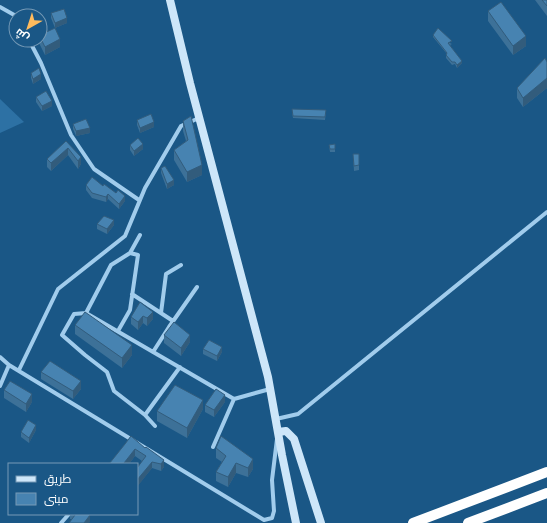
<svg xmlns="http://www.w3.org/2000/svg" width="547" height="523" font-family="'Space Grotesk',Cairo,sans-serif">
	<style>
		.green { fill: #2d71a4 }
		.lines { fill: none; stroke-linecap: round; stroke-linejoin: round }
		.minor { stroke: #a1ccec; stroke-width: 4 }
		.secondary { stroke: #cde6f9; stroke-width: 8 }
		.motorway { stroke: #fff; stroke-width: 10 }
		.wall { fill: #3d7198 }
		.shaded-wall { fill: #325c7c }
		.building { fill: #4783b1; stroke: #325c7c }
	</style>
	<rect width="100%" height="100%" fill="#1a5786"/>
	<path class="green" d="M0 99 24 122 0 133Z"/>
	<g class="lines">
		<path class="minor" d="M0 7 16 16
			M29 40 41 63 71 135 94 169 139 200
			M140 235 130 253 111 265 86 313 234 399
			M132 294 173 321
			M86 313 74 314 62 335 85 355 107 372 114 391 145 415
			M161 313 166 274 181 265
			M118 331 130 310 138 255 130 253
			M153 352 169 327 197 287
			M0 357 9 365 264 520 272 518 274 511 272 480 277 439
			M19 370 58 289 125 236 145 188 181 126 199 118
			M0 386 9 365
			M276 419 298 414 547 212
			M155 426 145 415 180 367
			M213 447 234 399 270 389
			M61 523 69 514"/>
		<path class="secondary" d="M170 0 190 83 268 377 282 455 296 523
			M278 432 286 431 294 439 321 523"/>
		<path class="motorway" d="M413 523 547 472
			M468 523 547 493"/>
	</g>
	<path class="wall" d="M535 0H547V16Z
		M488 11 526 46 513 55 488 21Z
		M51 13 67 23 55 28 51 18Z
		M40 35 60 47 45 55 39 43V40H40Z
		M433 35 452 44 450 45 462 63 457 68 455 64 452 65 446 58V55L447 54 433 37Z
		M547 62V88L523 107 517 98V88Z
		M31 73 41 79 33 84 31 78Z
		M36 97 52 106 42 111 36 102Z
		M326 110 325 120 293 118 292 111Z
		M137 120 154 127 140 133 137 125Z
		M183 121 202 175 187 182 174 160V150L186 141 183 131Z
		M73 124 90 133 76 136 73 129Z
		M66 141 81 164 78 169 68 155 51 171 47 167V159Z
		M335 144V152H330L329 145Z
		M130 145 143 149 134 156 130 150Z
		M353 154H359V170L354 171Z
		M161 168 174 185 167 189 161 173Z
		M86 185 103 186 125 201 119 209 108 199 106 202 92 198 86 190Z
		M97 224 114 225 107 234 97 229Z
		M153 312V319L147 326 143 323 138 330 131 324V317Z
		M75 325 132 355 122 368 75 334Z
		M164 335 190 342 181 356 164 343Z
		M203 349 222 352 217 361 203 354Z
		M41 372 81 389 73 399 41 379Z
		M4 390 32 402 26 412 4 398Z
		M225 402 214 417 205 412V405Z
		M203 409 187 438 157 421V411Z
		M36 430 29 443 21 437V432Z
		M131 436 164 467 161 471 152 468 139 484 142 461 135 456 129 464H109L125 445V444Z
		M216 448 253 469 248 477 236 473 228 487 216 481V472L222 462 216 458Z
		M70 514H90V522L72 519H70Z"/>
	<path class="shaded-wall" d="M67 18V23L55 28V23Z
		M526 36V46L513 55V46Z
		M60 39V47L45 55V47Z
		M462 61V63L457 68V65Z
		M41 74V79L33 84V79Z
		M547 78V88L523 107V98Z
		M52 101V106L42 111V106Z
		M154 122V127L140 133V128Z
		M90 128V133L76 136V131Z
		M143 144V149L134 156V151Z
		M68 148V155L51 171V163Z
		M81 157V164L78 169V161Z
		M202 165V175L187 182V172Z
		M174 180V185L167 189V184Z
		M108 194V199L106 202V197Z
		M125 196V201L119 209V204Z
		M114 220V225L107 234V229Z
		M153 312V319L147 326V318Z
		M143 316V323L138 330V322Z
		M190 335V342L181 356V348Z
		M132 345V355L122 368V358Z
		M222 347V352L217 361V356Z
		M81 381V389L73 399V391Z
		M32 394V402L26 412V404Z
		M225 395V402L214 417V410Z
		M203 400V409L187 438V428Z
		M36 425V430L29 443V438Z
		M135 449V456L129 464H124V463Z
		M253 459V469L248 477V468Z
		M164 460V467L161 471V464Z
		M152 462V468L137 487V480Z
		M236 463V473L228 487V477Z
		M90 515V522L89 523H84Z"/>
	<path class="building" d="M542 0H547V6Z
		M501 2 526 36 513 46 488 11Z
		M64 9 67 18 55 23 51 13Z
		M55 28 60 39 45 47 40 37V35Z
		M438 28 452 41 448 43 462 61 457 65 455 62H452L446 55 447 53 433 35Z
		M545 58 547 62V78L523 98 517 88Z
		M39 68 41 74 33 79 31 73Z
		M46 91 52 101 42 106 36 97Z
		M292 109 326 110 325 117 293 116Z
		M151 114 154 122 140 128 137 120Z
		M191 116 202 165 187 172 174 150 188 140 183 121Z
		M86 119 90 128 76 131 73 124Z
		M138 138 143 144 134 151 130 145Z
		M66 141 81 157 78 161 68 148 51 163 47 159Z
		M335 144V149H330L329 145Z
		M353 154H359V165L354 166Z
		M165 166 174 180 167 184 161 168Z
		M92 177 103 186 104 184 116 193 118 190 125 196 119 204 108 194 106 197 92 193 86 185Z
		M104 216 114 220 107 229 97 224Z
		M140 302 153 312 147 318 143 316 138 322 131 317Z
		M85 312 132 345 122 358 75 325Z
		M174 322 190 335 181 348 164 335Z
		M209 340 222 347 217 356 203 349Z
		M50 361 81 381 73 391 41 372Z
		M10 381 32 394 26 404 4 390Z
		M175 385 203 400 187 428 157 411Z
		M216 389 225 395 214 410 205 405Z
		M28 420 36 425 29 438 21 432Z
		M131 436 145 448 146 447 164 460 161 464 152 462 137 480V468L146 456 135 449 124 463 125 464H109L125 444Z
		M221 436 253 459 248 468 236 463 228 477 216 472 226 456 216 448Z
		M74 514H89L90 515 84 523H69L75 515Z"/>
	<rect x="8" y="463" width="130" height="52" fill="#1a5786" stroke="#769ab6"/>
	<rect x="16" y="476" width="20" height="6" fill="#cde6f9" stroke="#769ab6"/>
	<text x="44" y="483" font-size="12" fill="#ffffff">طريق</text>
	<rect x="16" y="493" width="20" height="12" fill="#4783b1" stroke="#769ab6"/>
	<text x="44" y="503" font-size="12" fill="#ffffff">مبنى</text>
	<g transform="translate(28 28) rotate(219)"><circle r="19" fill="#1a5786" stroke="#769ab6"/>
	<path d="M0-3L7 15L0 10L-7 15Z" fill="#febb5d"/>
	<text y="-6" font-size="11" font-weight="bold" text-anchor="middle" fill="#ffffff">ش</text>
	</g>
</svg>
